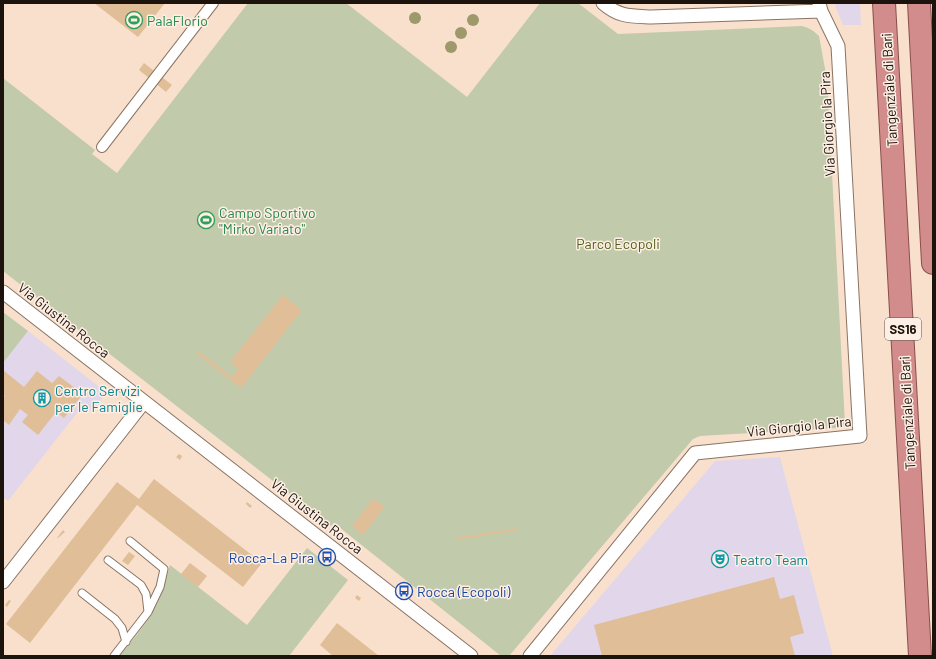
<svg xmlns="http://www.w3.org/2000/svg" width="936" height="659" font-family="Barlow,sans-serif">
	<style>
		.commercial { fill: #e2d6ea }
		.green { fill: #c1caab }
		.building { fill: #e0be97 }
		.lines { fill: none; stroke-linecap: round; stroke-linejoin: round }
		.service-casing { stroke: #8a7463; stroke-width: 9 }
		.pedestrian-casing { stroke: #8a7463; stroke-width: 12 }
		.minor-casing { stroke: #8a7463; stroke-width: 15 }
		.trunk-casing { stroke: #8a4f4c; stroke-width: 24 }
		.service { stroke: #fff; stroke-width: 7 }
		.pedestrian { stroke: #fff; stroke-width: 10 }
		.minor { stroke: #fff; stroke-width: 13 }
		.trunk { stroke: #d28c8c; stroke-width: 22 }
		.tree { fill: #9d996a }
		.labels { text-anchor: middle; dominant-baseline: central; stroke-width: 3; stroke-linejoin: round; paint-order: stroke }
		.shield { fill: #feefe4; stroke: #5f554d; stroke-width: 1 }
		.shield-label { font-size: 13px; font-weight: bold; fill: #1b130c }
		.leisure-label { font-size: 14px; fill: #27864d; stroke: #feefe4; text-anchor: start }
		.street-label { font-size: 14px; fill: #1b130c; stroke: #feefe4 }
		.park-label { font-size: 14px; fill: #515f19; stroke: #feefe4 }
		.culture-label { font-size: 14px; fill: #0d838f; stroke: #feefe4; text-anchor: start }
		.transit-label { font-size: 14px; fill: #164399; stroke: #feefe4; text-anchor: end }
	</style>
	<rect width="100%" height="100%" fill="#f9e0cd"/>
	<path class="commercial" d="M834 3H860L861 25H843Z
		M28 331 107 393 93 410 77 413 8 501 3 497V363Z
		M780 457 833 656H550L715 461Z"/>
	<path class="green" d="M248 3H346L467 97 540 3H578L618 34 802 26C809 28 813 30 819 36L826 74 828 94 845 425 837 428 700 436 693 439 509 656H501L334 523 331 526 3 271V78L95 150 92 154 117 173Z
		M3 312 28 331 3 363Z
		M307 548 348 580 289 656H119C135 638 150 619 160 597 164 587 167 576 170 565L247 625Z"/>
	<path class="building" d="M94 3H165L138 37Z
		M144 63 172 85 166 92 139 70Z
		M283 295 302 310 241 388 196 353 198 351 232 377 238 369 230 362Z
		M3 370 24 387 37 371 52 383 59 376 83 394 64 418 56 412 38 435 22 422 28 415 20 409 9 425 3 420V399L5 396 3 394Z
		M179 454 182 456 180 460 176 457Z
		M154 479 262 563 243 587 137 505 30 643 6 624 117 482 139 499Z
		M373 499 385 506 363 535 352 526Z
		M247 502 252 506 250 508 246 504Z
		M517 528V530L456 540 455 538Z
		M63 530 65 532 58 538H57Z
		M129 552 135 556 128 565 122 561Z
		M190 563 207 576 198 587 181 574Z
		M774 577 780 599 794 595 804 633 790 637 795 656H602L594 625Z
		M357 595 361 598 359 601 355 598Z
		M9 600 11 601 7 607 5 605Z
		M337 623 379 656H333L320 645Z"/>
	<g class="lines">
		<g class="service-casing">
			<path id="service" d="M108 560 141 585 146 594 148 612
				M82 593 115 619 122 628 126 642
				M114 656 148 612 160 587 164 569 130 541"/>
		</g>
		<g class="pedestrian-casing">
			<path id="pedestrian" d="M102 147 213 3"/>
		</g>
		<g class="minor-casing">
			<path id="minor" d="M603 3C619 17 630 16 651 17L821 11
				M3 292 471 656
				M3 582 144 402
				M530 656 695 453 860 436 838 46 821 11 819 3"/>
		</g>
		<g class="trunk-casing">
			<path id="trunk" d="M884 3 920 656
				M919 3 933 263"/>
		</g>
		<use href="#service" class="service"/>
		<use href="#pedestrian" class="pedestrian"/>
		<use href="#minor" class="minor"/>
		<use href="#trunk" class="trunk"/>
	</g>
	<g class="tree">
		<circle cx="415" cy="18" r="6"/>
		<circle cx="473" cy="20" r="6"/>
		<circle cx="461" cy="33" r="6"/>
		<circle cx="451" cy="47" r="6"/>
	</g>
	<defs>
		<g id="stadium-ring" transform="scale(0.9)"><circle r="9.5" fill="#feefe4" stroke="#2e9e5b" stroke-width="1.5"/><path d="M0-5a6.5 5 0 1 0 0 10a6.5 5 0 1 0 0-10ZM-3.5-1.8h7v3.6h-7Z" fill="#2e9e5b"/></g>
		<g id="building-ring" transform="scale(0.9)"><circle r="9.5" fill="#feefe4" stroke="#0f9aa8" stroke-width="1.5"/><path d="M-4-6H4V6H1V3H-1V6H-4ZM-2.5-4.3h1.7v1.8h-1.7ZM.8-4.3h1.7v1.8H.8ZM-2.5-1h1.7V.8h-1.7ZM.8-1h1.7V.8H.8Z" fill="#0f9aa8"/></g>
		<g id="bus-ring" transform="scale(0.9)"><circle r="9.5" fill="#feefe4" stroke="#1a4fb4" stroke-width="1.5"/><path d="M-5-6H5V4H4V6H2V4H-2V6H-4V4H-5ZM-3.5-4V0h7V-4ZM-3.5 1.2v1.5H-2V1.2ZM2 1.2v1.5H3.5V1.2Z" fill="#1a4fb4"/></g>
		<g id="theatre-ring" transform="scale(0.9)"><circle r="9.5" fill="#feefe4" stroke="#0f9aa8" stroke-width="1.5"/><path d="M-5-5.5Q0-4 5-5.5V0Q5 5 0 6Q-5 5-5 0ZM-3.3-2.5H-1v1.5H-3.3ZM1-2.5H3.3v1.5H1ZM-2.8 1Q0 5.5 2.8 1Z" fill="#0f9aa8"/></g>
	</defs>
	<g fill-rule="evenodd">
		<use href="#stadium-ring" x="134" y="20"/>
		<use href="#stadium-ring" x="206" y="220"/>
		<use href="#building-ring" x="42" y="398"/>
		<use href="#bus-ring" x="327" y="557"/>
		<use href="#theatre-ring" x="720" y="559"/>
		<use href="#bus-ring" x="404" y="591"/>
	</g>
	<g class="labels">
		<rect class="shield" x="885" y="318" width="36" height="22" rx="3"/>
		<g class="shield-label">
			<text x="903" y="329">SS16</text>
		</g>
		<g class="leisure-label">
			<text x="147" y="20">PalaFlorio</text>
			<text x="219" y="212">Campo Sportivo<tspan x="219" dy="16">"Mirko Variato"</tspan></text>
		</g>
		<g class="street-label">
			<text transform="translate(889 90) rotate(-93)">Tangenziale di Bari</text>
			<text transform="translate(827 124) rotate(-93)">Via Giorgio la Pira</text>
			<text transform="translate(64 320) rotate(38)">Via Giustina Rocca</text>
			<text transform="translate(907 413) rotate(-93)">Tangenziale di Bari</text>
			<text transform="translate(799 426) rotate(-6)">Via Giorgio la Pira</text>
			<text transform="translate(317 516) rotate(38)">Via Giustina Rocca</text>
		</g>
		<g class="park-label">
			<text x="618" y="243">Parco Ecopoli</text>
		</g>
		<g class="culture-label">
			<text x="55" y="390">Centro Servizi<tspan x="55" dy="16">per le Famiglie</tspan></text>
			<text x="733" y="559">Teatro Team</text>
		</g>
		<g class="transit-label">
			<text x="314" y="557">Rocca-La Pira</text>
			<text x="417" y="591" text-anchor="start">Rocca (Ecopoli)</text>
		</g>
	</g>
	<rect width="936" height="659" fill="none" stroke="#1b130c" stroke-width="8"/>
</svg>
